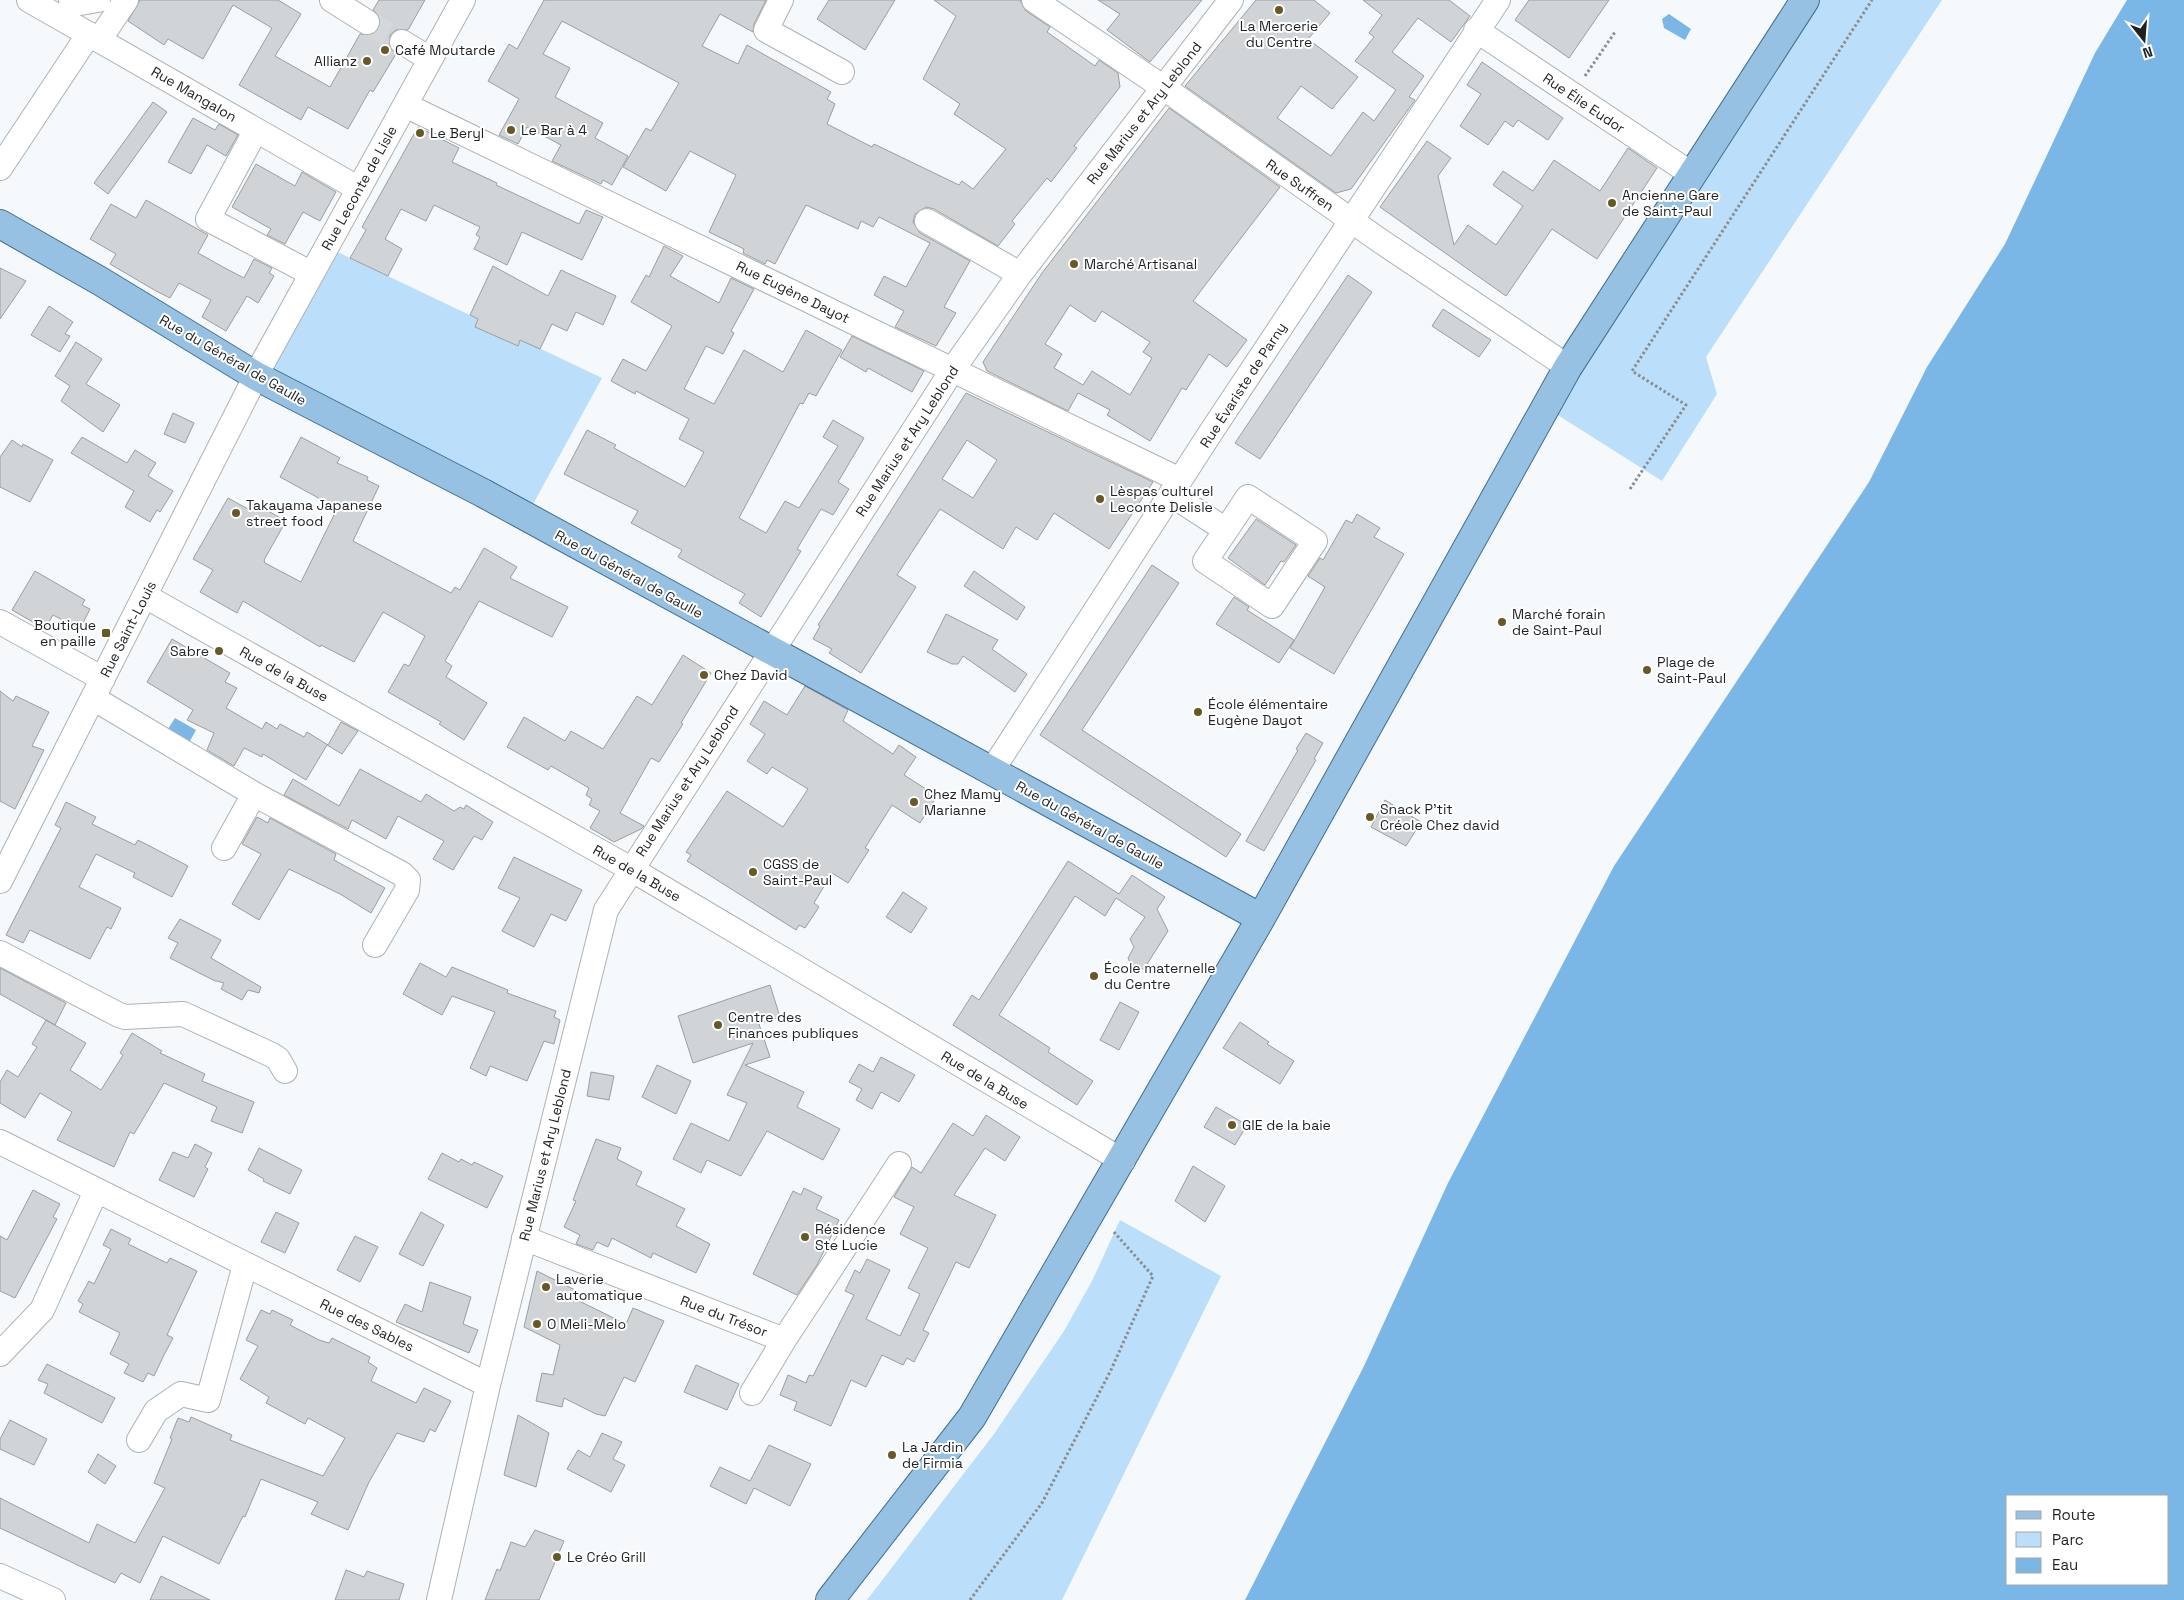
<svg xmlns="http://www.w3.org/2000/svg" width="2184" height="1600" font-family="'Space Grotesk',sans-serif">
	<style>
		.green { fill: #bbdefb }
		.water { fill: #7ab6e6; fill-rule: evenodd }
		.building { fill: #d0d4d7; stroke: #9b9ea1; fill-rule: evenodd }
		.lines { fill: none; stroke-linecap: round; stroke-linejoin: round }
		.minor-tunnel { stroke: #d5d8db; stroke-width: 24; stroke-dasharray: 24 12; stroke-linecap: butt }
		.minor-casing { stroke: #aeb1b4; stroke-width: 26 }
		.major-casing { stroke: #406e92; stroke-width: 30 }
		.path { stroke: #8a8d8f; stroke-width: 3; stroke-dasharray: 2.5 2.5; stroke-linecap: butt }
		.minor { stroke: #fff; stroke-width: 24 }
		.major { stroke: #97c1e2; stroke-width: 28 }
		.poi-dot { fill: #675926; stroke: #fff; stroke-width: 2 }
		.labels { text-anchor: middle; dominant-baseline: central; stroke-width: 4; stroke-linejoin: round; paint-order: stroke }
		.poi-label { font-size: 14px; fill: #1f2022; stroke: #fff; text-anchor: start }
		.street-label { font-size: 14px; fill: #1f2022; stroke: #fff }
	</style>
	<rect width="100%" height="100%" fill="#f5f9fc"/>
	<path class="green" d="M1805 0H1942L1706 357 1717 394 1662 481 1545 407Z
		M327 247 602 378 526 517 256 376Z
		M1120 1220 1221 1276 1062 1600H867L994 1434 1064 1331 1092 1281Z"/>
	<path class="water" d="M2127 0H2184V1600H1245L1364 1366 1448 1183 1614 866 1869 482 1927 367 2005 244 2095 53ZM2008 1496H2168V1584H2008Z
		M1669 14 1691 29 1685 40 1664 28 1662 19Z
		M175 718 196 730 190 741 168 729Z"/>
	<path class="building" d="M140 0H278L301 14 275 56 330 87 360 34H373L379 29V16L373 10 379 0H425L408 30H396L390 35V48L396 54 373 92 370 90 348 129 308 107 301 120 239 85 272 28 233 5 203 59 168 39 164 45 128 21Z
		M544 0H766L754 24 753 32 720 14 702 46 738 64 747 45 831 92 827 99 835 104 827 124 872 147 874 144 959 185 962 181 973 189 1006 149 954 114 960 104 923 79 956 16 934 0H1020L1026 11 1050 27 1047 32 1095 66 1099 60 1118 73 1120 87 1074 146 1077 148 1051 182 1047 178 1012 221 1015 224 998 246 934 209 926 207 915 214 913 222 920 233 970 261 944 307 956 313 936 346 895 327 904 311 874 295 884 276 906 287 930 243 879 217 873 227 861 221 858 229 806 205 775 264 767 260 765 264 743 253 744 249 709 232 736 175 690 151 666 191 623 167 646 128 651 131 679 83 562 21 543 54 570 68 555 97 603 123 595 138 628 156 612 185 603 180 601 184 552 161 561 145 527 127 518 144 499 135 519 99 488 81 509 44 517 49Z
		M829 0H895L865 50 817 19Z
		M1098 0H1202L1150 62 1107 30 1120 14Z
		M1256 0H1314L1330 13 1308 39 1358 77 1332 109 1301 86 1277 118 1331 156 1363 112 1374 121 1396 90 1355 61 1374 37 1369 33 1382 15 1363 0H1449L1470 16 1451 42 1418 18 1392 52 1424 76 1409 97 1415 100 1351 189 1336 193 1185 86Z
		M1529 0H1609L1569 58 1515 20Z
		M1482 62 1563 118 1548 140 1518 120 1513 127 1505 121 1488 145 1460 126 1481 94 1467 85Z
		M153 102 167 112 108 194 94 183Z
		M1169 108 1280 187 1193 301 1247 340 1227 367 1209 354 1186 390 1182 388 1150 441 1107 415 1110 410 1078 393 1068 411 987 371 983 362 1042 273ZM1070 305 1095 322 1102 311 1150 342 1143 352 1152 358 1130 395 1092 371 1083 385 1054 368 1062 354 1045 344Z
		M193 118 215 130 219 124 238 135 226 156 207 145 191 174 168 162Z
		M418 127 459 148 452 162 497 183 496 185 579 224 586 210 603 217 582 260 522 232 507 265 474 249 480 237 476 235 480 227 434 205 426 221 401 209 385 239 402 249 388 276 350 258 366 230 362 227Z
		M1427 141 1451 158 1438 176 1454 245 1468 225 1496 245 1523 206 1493 185 1503 171 1533 191 1554 160 1600 191 1628 148 1657 168 1597 259 1552 229 1506 296 1380 207Z
		M256 164 295 186 302 172 336 192 320 221 303 212 285 244 267 235 271 229 232 207Z
		M146 200 208 235 198 253 223 267 244 278 254 259 272 268 269 273 274 276 258 303 247 296 226 331 202 317 211 300 179 283 170 298 156 291 110 264 116 254 90 239 111 204 136 218Z
		M664 246 683 256 670 276 719 303 731 278 754 289 731 331 734 333 723 354 706 346 684 389 714 404 744 350 783 372 806 330 842 350 816 396 809 393 803 404 800 403 739 518 766 533 785 501 799 508 838 446 823 437 833 420 864 438 838 482 849 489 833 515 821 509 797 549 801 551 761 617 739 603 745 594 678 557 682 550 631 523 638 511 564 474 587 430 616 445 614 448 685 487 704 452 679 439 689 419 636 391 635 394 611 381 623 359 646 371 672 326 631 302 646 275 649 277Z
		M493 266 548 296 561 270 616 296 603 325 576 312 567 331 552 324 540 349 520 340 518 346 475 327 478 319 470 315Z
		M0 268 26 281 0 319Z
		M1348 275 1372 292 1260 459 1235 443Z
		M49 306 73 322 65 334 70 336 60 352 31 335Z
		M1443 309 1491 340 1479 357 1432 326Z
		M852 336 924 371 912 392 868 368 866 372 840 357Z
		M76 342 102 359 86 384 120 405 103 432 61 401 70 386 55 376Z
		M966 393 1153 482 1109 549 1054 513 1037 540 1016 527 1003 549 940 509 897 575 916 587 861 673 829 653 832 649 813 639 820 626 818 625ZM967 440 997 460 973 498 942 479Z
		M173 413 194 423 185 443 164 434Z
		M82 437 127 463 135 450 156 463 148 476 173 491 160 512 157 510 150 522 125 507 134 491 71 453Z
		M301 437 340 458 337 463 368 477 367 480 379 486 353 541 451 593 455 587 460 590 484 548 517 567 510 578 568 607 552 637 479 601 445 661 452 666 446 677 487 703 464 740 439 724 441 722 388 692 404 664 409 666 425 636 401 622 383 612 354 662 321 645 320 647 243 601 237 613 200 592 213 570 193 559 228 498 248 509 252 502 286 521 264 560 265 563 301 582 335 513 332 512 335 507 280 477Z
		M12 440 22 447 23 444 53 460 30 502 0 487V457Z
		M1357 514 1380 528 1374 537 1404 554 1334 674 1290 648 1325 587 1308 576 1320 558 1323 560 1346 520 1352 523Z
		M1256 519 1296 545 1284 562 1281 561 1265 585 1228 558Z
		M1152 565 1179 583 1082 730 1241 834 1226 857 1040 735Z
		M35 571 85 600 82 605 90 609 80 629 53 615 45 629 12 610Z
		M974 571 1025 607 1017 620 964 586Z
		M1234 597 1249 607 1247 610 1294 640 1279 663 1216 624Z
		M946 614 998 640 992 649 1027 674 1015 692 963 656 958 664H952L927 652Z
		M172 639 230 673 225 682 237 688 226 708 262 729 266 722 277 729 280 724 304 737 307 732 328 745 341 722 358 731 342 754 327 745 306 780 263 754 262 757 244 748 234 766 207 750 214 733 187 720 193 710 147 682Z
		M683 655 711 673 681 723 683 724 659 762 651 758 620 813 644 826 641 829 614 842 590 828 600 811 589 805 592 799 586 795 589 788 551 766 548 770 507 747 524 717 565 741 571 731 603 749 637 696 652 705Z
		M805 686 848 710 843 721 893 754 899 745 916 757 904 775 937 796 920 823 892 805 865 848 869 850 848 883 832 873 814 903 819 907 805 928 799 925 796 930 687 861 691 855 686 852 727 791 783 827 808 789 772 767 767 774 747 761 765 734 750 724 764 701 787 715Z
		M0 691 13 701 16 696 49 712 32 746 44 750 15 809 0 801Z
		M1306 733 1323 743 1314 759 1316 760 1264 851 1246 841 1298 750 1296 749Z
		M360 769 421 802 426 794 454 811 460 807 464 809 466 805 493 822 482 840 474 836 453 870 433 859 444 841 398 816 386 839 352 820 348 829 284 795 293 779 339 806Z
		M1385 800 1421 822 1406 846 1371 827Z
		M66 802 96 817 92 824 135 845 138 840 188 866 172 897 133 877 135 873 96 854 79 887 121 908 111 929 107 927 90 959 30 930 23 943 6 935 61 828 55 825Z
		M257 817 268 823 270 818 336 854 334 860 385 888 371 913 340 894 289 869 259 920 232 904 261 854 242 844Z
		M514 857 582 890 566 921 551 914 534 947 502 931 520 898 498 888Z
		M1068 861 1119 894 1132 875 1165 897 1157 909 1168 931 1144 969 1132 967 1128 958 1134 947 1130 939 1145 917 1116 898 1105 916 1075 896 999 1015 1050 1048 1048 1052 1093 1081 1077 1105 953 1025 972 995 979 1000Z
		M903 892 927 908 911 933 886 917Z
		M180 919 221 940 211 958 261 987 259 993 248 990 242 1000 221 989 224 983 213 980 170 958 178 943 168 938Z
		M420 963 446 977 452 967 508 990 507 993 556 1011 554 1017 560 1020 554 1044 544 1041 527 1081 490 1066 486 1076 470 1068 495 1012 452 996 442 1015 403 994Z
		M0 968 66 1003 55 1025 0 994Z
		M770 985 780 1017 759 1024 770 1057 745 1065 804 1092 797 1107 840 1129 823 1160 767 1131 741 1176 707 1160 701 1173 673 1159 691 1123 729 1141 747 1103 727 1095 753 1043 693 1063 678 1016Z
		M1120 1002 1139 1012 1119 1050 1100 1040Z
		M46 1020 86 1043 70 1070 101 1090 123 1055 120 1053 132 1033 162 1051 160 1053 205 1074 202 1081 254 1102 242 1133 211 1121 217 1107 164 1083 134 1134 130 1132 114 1167 57 1140 72 1112 40 1093 25 1118 0 1103V1082L7 1070 18 1077 37 1047 32 1044Z
		M1240 1022 1269 1042 1267 1044 1294 1061 1280 1084 1223 1048Z
		M881 1057 915 1075 899 1102 881 1092 872 1109 856 1100 862 1089 849 1082 859 1064 873 1072Z
		M657 1065 691 1081 676 1114 642 1097Z
		M591 1072 614 1076 609 1100 587 1096Z
		M1216 1107 1247 1125 1235 1145 1204 1127Z
		M986 1115 1020 1137 1005 1161 985 1148 954 1195 996 1215 969 1268 956 1262 923 1330 929 1333 914 1362 907 1358 903 1365 882 1355 866 1387 851 1380 831 1426 794 1410 797 1402 780 1395 788 1375 806 1383 809 1375 813 1376 854 1295 845 1291 855 1270 860 1273 867 1259 890 1270 866 1319 900 1336 920 1294 908 1288 928 1248 900 1234 914 1207 894 1197 912 1167 921 1173 953 1123 973 1136Z
		M596 1139 621 1148 617 1159 642 1172 636 1185 685 1209 676 1226 710 1244 696 1273 653 1253 651 1258 612 1238 608 1247 597 1242 593 1250 576 1244 580 1235 564 1227 576 1201 573 1200Z
		M195 1144 212 1153 205 1167 208 1169 194 1197 159 1180 173 1152 188 1158Z
		M259 1148 302 1170 290 1194 263 1181 264 1179 248 1170Z
		M442 1153 459 1162 461 1159 472 1165 474 1162 503 1176 487 1208 428 1179Z
		M1193 1166 1225 1186 1205 1222 1175 1201Z
		M804 1188 822 1197 816 1209 839 1220 817 1265 797 1295 753 1274 793 1191 801 1195Z
		M33 1190 60 1204 53 1217 57 1219 15 1298 0 1291V1236L7 1240Z
		M276 1212 299 1223 285 1253 261 1242Z
		M421 1212 444 1225 423 1266 399 1254Z
		M111 1229 131 1239 128 1244 167 1263 170 1258 197 1271 167 1335 173 1338 164 1355 154 1376 148 1373 143 1382 124 1373 129 1364 110 1354 120 1333 79 1312 83 1304 78 1301 89 1281 94 1284 111 1249 103 1245Z
		M355 1236 378 1247 360 1282 337 1270Z
		M537 1271 581 1293 577 1300 626 1324 633 1308 664 1321 635 1382 624 1377 605 1416 596 1414 564 1398 562 1407 536 1401 542 1373 553 1375 560 1345 524 1327Z
		M430 1282 471 1297 463 1324 478 1330 469 1353 396 1322 405 1304 422 1312Z
		M261 1310 270 1314 272 1310 293 1320 290 1325 319 1340 329 1343 332 1338 370 1357 368 1362 377 1368 371 1381 416 1403 424 1388 451 1401 435 1432 430 1429 424 1442 397 1433 369 1482 348 1530 311 1514 318 1502 261 1479 245 1517 243 1516 219 1564 163 1536 140 1583 121 1573 115 1583 0 1528V1498L89 1543 97 1524 135 1543 165 1488 154 1483 172 1439 170 1438 178 1418 189 1422 191 1417 232 1435 230 1440 323 1476 345 1438 308 1418 305 1424 266 1403 269 1397 240 1379 258 1346 246 1340Z
		M47 1364 115 1398 102 1423 44 1393 48 1384 38 1380Z
		M696 1365 739 1384 727 1410 684 1392Z
		M518 1415 549 1433 536 1487 504 1475Z
		M10 1420 47 1439 34 1465 0 1449V1439Z
		M602 1433 622 1442 613 1459 625 1465 611 1492 567 1469 578 1450 590 1457Z
		M769 1445 811 1464 790 1506 754 1488 746 1504 710 1486 720 1467 750 1481Z
		M98 1454 116 1466 105 1484 88 1472Z
		M535 1530 564 1541 539 1600H485L497 1569 500 1571 511 1542 525 1547Z
		M346 1570 364 1577 367 1571 404 1584 399 1600H335Z
		M161 1576 210 1600H150Z"/>
	<g class="lines">
		<path class="minor-tunnel" d="M367 22 402 42"/>
		<g class="minor-casing">
			<path id="minor" d="M29 0 359 189
				M71 0 80 3 98 0
				M332 0 367 22
				M781 0 766 30 842 72
				M1034 0 1164 88 1379 240 1568 367
				M1476 30 1693 175
				M99 40 126 0
				M402 42 430 59
				M405 105 1180 480
				M256 130 208 219 312 274
				M0 168 89 34
				M927 221 1020 274
				M1172 495 1226 530 1248 497 1315 541 1272 606 1205 561 1226 530
				M145 596 631 869 1123 1161
				M0 622 103 679
				M93 698 254 794 402 874 408 880 407 890 375 945
				M991 772 1213 429 1498 0
				M224 848 254 794
				M0 881 262 364 463 0
				M0 953 119 1015 125 1017 183 1014 272 1055 278 1059 285 1071
				M0 1142 488 1385
				M524 1238 784 1340 899 1164
				M0 1354 42 1310 96 1191
				M752 1393 784 1340
				M139 1440 156 1411 181 1394 208 1400 245 1265
				M0 1576 53 1600
				M439 1600 488 1385 606 910 953 369 1020 274 1231 0"/>
		</g>
		<g class="major-casing">
			<path id="major" d="M0 224 100 281 256 376 483 493 1261 918
				M830 1600 972 1417 1261 918 1568 367 1805 0"/>
		</g>
		<path class="path" d="M1585 76 1615 32
			M1630 489 1686 405 1632 371 1872 0
			M970 1600 1042 1503 1111 1370 1153 1276 1113 1231"/>
		<use href="#minor" class="minor"/>
		<use href="#major" class="major"/>
	</g>
	<g class="poi-dot">
		<circle cx="1279" cy="10" r="5"/>
		<circle cx="385" cy="50" r="5"/>
		<circle cx="367" cy="61" r="5"/>
		<circle cx="511" cy="130" r="5"/>
		<circle cx="420" cy="133" r="5"/>
		<circle cx="1612" cy="203" r="5"/>
		<circle cx="1074" cy="264" r="5"/>
		<circle cx="1100" cy="499" r="5"/>
		<circle cx="236" cy="513" r="5"/>
		<circle cx="1502" cy="622" r="5"/>
		<rect x="101" y="628" width="10" height="10" rx="2.5"/>
		<circle cx="219" cy="651" r="5"/>
		<circle cx="1647" cy="670" r="5"/>
		<circle cx="704" cy="675" r="5"/>
		<circle cx="1198" cy="712" r="5"/>
		<circle cx="914" cy="802" r="5"/>
		<circle cx="1370" cy="817" r="5"/>
		<circle cx="753" cy="872" r="5"/>
		<circle cx="1094" cy="976" r="5"/>
		<circle cx="718" cy="1025" r="5"/>
		<circle cx="1232" cy="1125" r="5"/>
		<circle cx="805" cy="1237" r="5"/>
		<circle cx="546" cy="1287" r="5"/>
		<circle cx="537" cy="1324" r="5"/>
		<circle cx="892" cy="1455" r="5"/>
		<circle cx="557" cy="1557" r="5"/>
	</g>
	<g class="labels">
		<g class="poi-label">
			<text x="1279" y="26" text-anchor="middle">La Mercerie<tspan x="1279" dy="16">du Centre</tspan></text>
			<text x="395" y="50">Café Moutarde</text>
			<text x="357" y="61" text-anchor="end">Allianz</text>
			<text x="521" y="130">Le Bar à 4</text>
			<text x="430" y="133">Le Beryl</text>
			<text x="1622" y="195">Ancienne Gare<tspan x="1622" dy="16">de Saint-Paul</tspan></text>
			<text x="1084" y="264">Marché Artisanal</text>
			<text x="1110" y="491">Lèspas culturel<tspan x="1110" dy="16">Leconte Delisle</tspan></text>
			<text x="246" y="505">Takayama Japanese<tspan x="246" dy="16">street food</tspan></text>
			<text x="1512" y="614">Marché forain<tspan x="1512" dy="16">de Saint-Paul</tspan></text>
			<text x="96" y="625" text-anchor="end">Boutique<tspan x="96" dy="16">en paille</tspan></text>
			<text x="209" y="651" text-anchor="end">Sabre</text>
			<text x="1657" y="662">Plage de<tspan x="1657" dy="16">Saint-Paul</tspan></text>
			<text x="714" y="675">Chez David</text>
			<text x="1208" y="704">École élémentaire<tspan x="1208" dy="16">Eugène Dayot</tspan></text>
			<text x="924" y="794">Chez Mamy<tspan x="924" dy="16">Marianne</tspan></text>
			<text x="1380" y="809">Snack P'tit<tspan x="1380" dy="16">Créole Chez david</tspan></text>
			<text x="763" y="864">CGSS de<tspan x="763" dy="16">Saint-Paul</tspan></text>
			<text x="1104" y="968">École maternelle<tspan x="1104" dy="16">du Centre</tspan></text>
			<text x="728" y="1017">Centre des<tspan x="728" dy="16">Finances publiques</tspan></text>
			<text x="1242" y="1125">GIE de la baie</text>
			<text x="815" y="1229">Résidence<tspan x="815" dy="16">Ste Lucie</tspan></text>
			<text x="556" y="1279">Laverie<tspan x="556" dy="16">automatique</tspan></text>
			<text x="547" y="1324">O Meli-Melo</text>
			<text x="902" y="1447">La Jardin<tspan x="902" dy="16">de Firmia</tspan></text>
			<text x="567" y="1557">Le Créo Grill</text>
		</g>
		<g class="street-label">
			<text transform="translate(194 94) rotate(30)">Rue Mangalon</text>
			<text transform="translate(1584 103) rotate(34)">Rue Élie Eudor</text>
			<text transform="translate(1144 113) rotate(-52)">Rue Marius et Ary Leblond</text>
			<text transform="translate(1300 185) rotate(35)">Rue Suffren</text>
			<text transform="translate(359 188) rotate(-61)">Rue Leconte de Lisle</text>
			<text transform="translate(793 292) rotate(26)">Rue Eugène Dayot</text>
			<text transform="translate(233 360) rotate(30)">Rue du Général de Gaulle</text>
			<text transform="translate(1243 385) rotate(-57)">Rue Évariste de Parny</text>
			<text transform="translate(907 441) rotate(-57)">Rue Marius et Ary Leblond</text>
			<text transform="translate(629 574) rotate(29)">Rue du Général de Gaulle</text>
			<text transform="translate(128 629) rotate(-63)">Rue Saint-Louis</text>
			<text transform="translate(284 674) rotate(29)">Rue de la Buse</text>
			<text transform="translate(687 781) rotate(-57)">Rue Marius et Ary Leblond</text>
			<text transform="translate(1090 825) rotate(29)">Rue du Général de Gaulle</text>
			<text transform="translate(637 873) rotate(30)">Rue de la Buse</text>
			<text transform="translate(985 1080) rotate(31)">Rue de la Buse</text>
			<text transform="translate(545 1155) rotate(-76)">Rue Marius et Ary Leblond</text>
			<text transform="translate(724 1316) rotate(21)">Rue du Trésor</text>
			<text transform="translate(367 1325) rotate(26)">Rue des Sables</text>
		</g>
	</g>
	<rect x="2006" y="1495" width="162" height="90" fill="#ffffff" stroke="#a5a6a7"/>
	<rect x="2016" y="1511" width="25" height="8" fill="#97c1e2" stroke="#a5a6a7"/>
	<text x="2052" y="1520" font-size="15" fill="#1f2022">Route</text>
	<rect x="2016" y="1532" width="25" height="15" fill="#bbdefb" stroke="#a5a6a7"/>
	<text x="2052" y="1545" font-size="15" fill="#1f2022">Parc</text>
	<rect x="2016" y="1558" width="25" height="15" fill="#7ab6e6" stroke="#a5a6a7"/>
	<text x="2052" y="1570" font-size="15" fill="#1f2022">Eau</text>
	<g transform="translate(2144 40) rotate(163)" stroke="#ffffff" stroke-width="4" paint-order="stroke">
	<path d="M0-4L9 19L0 12L-9 19Z" fill="#1f2022"/>
	<text y="-8" font-size="14" font-weight="bold" text-anchor="middle" fill="#1f2022">N</text>
	</g>
</svg>
